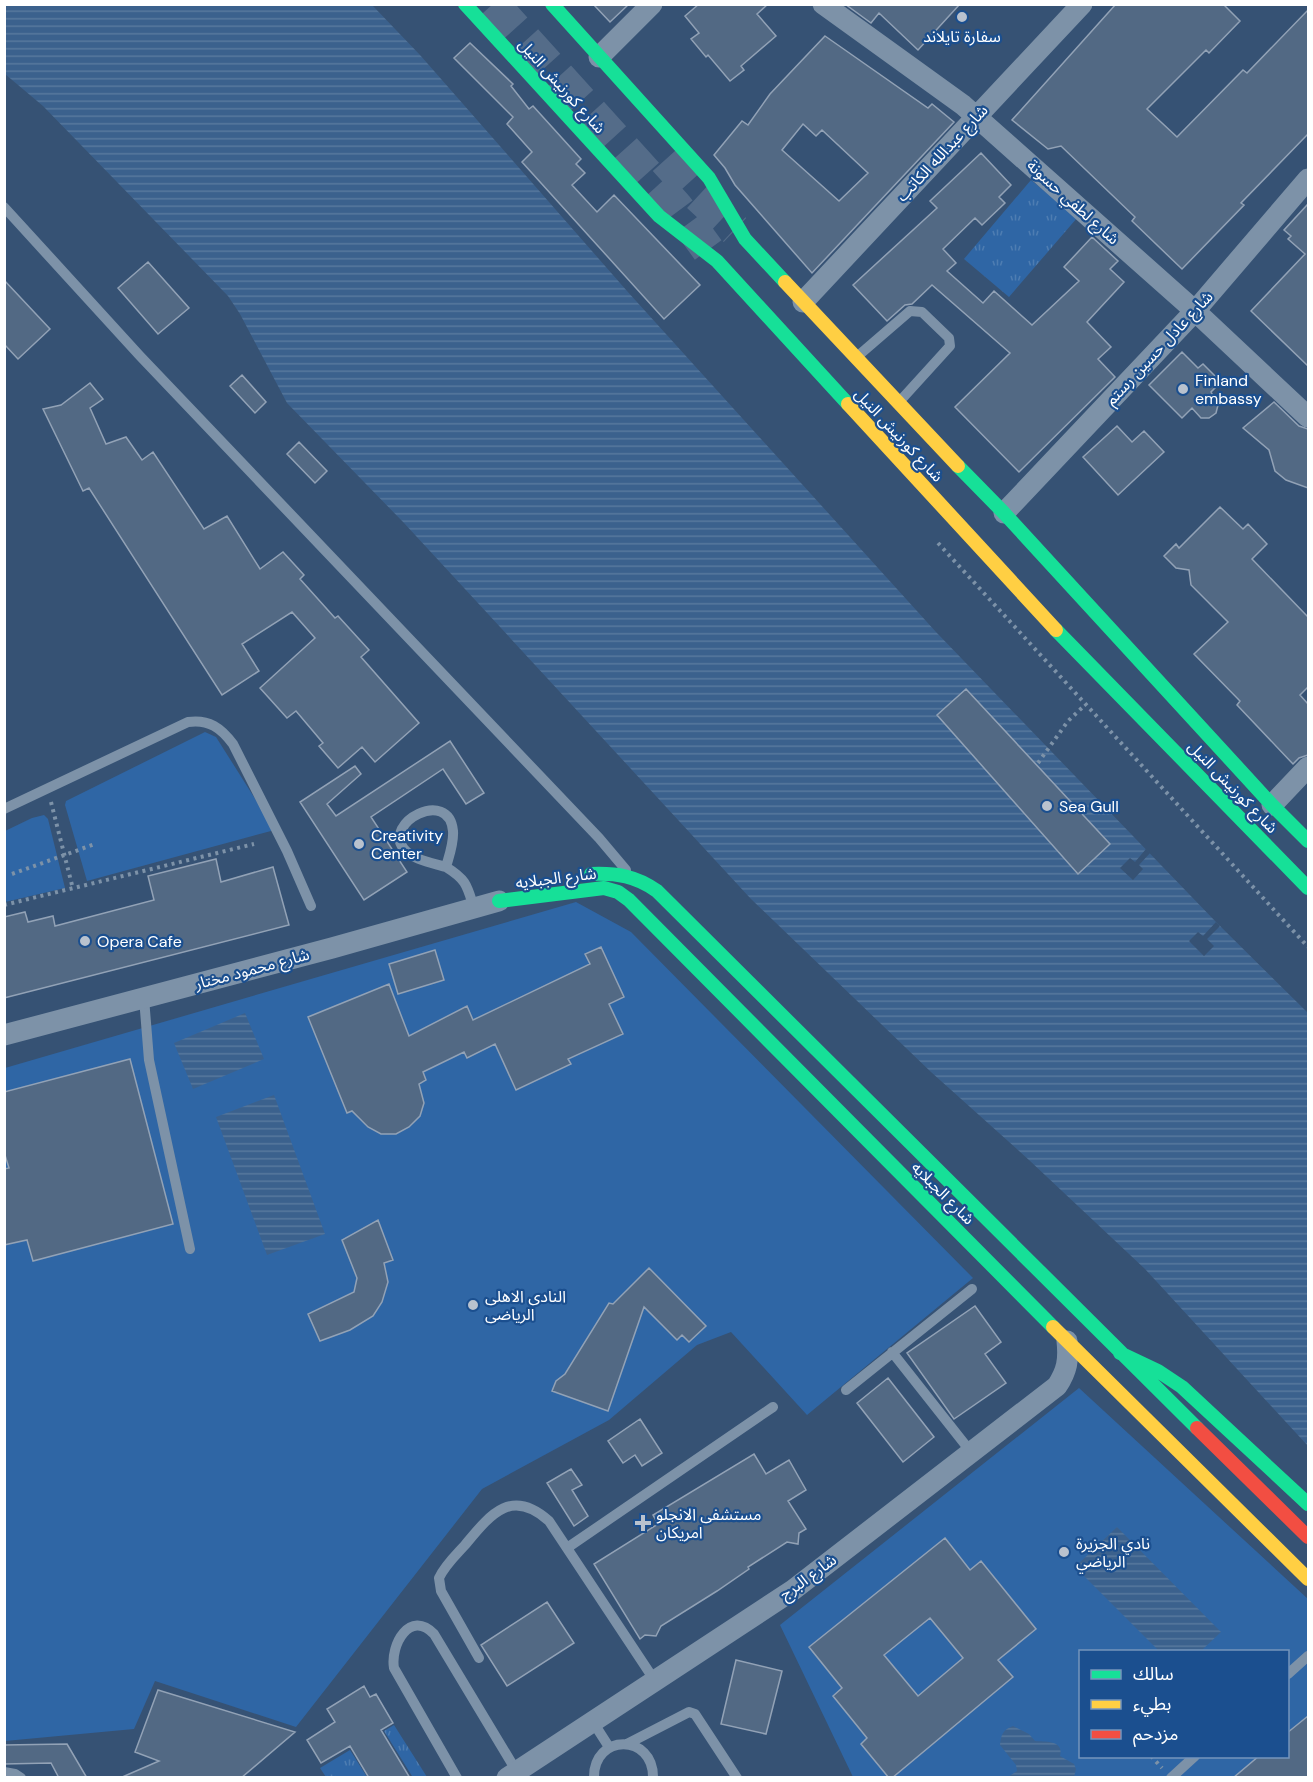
<svg xmlns="http://www.w3.org/2000/svg" width="1313" height="1782" font-family="'DM Sans','Noto Sans Arabic',sans-serif">
	<style>
		.grass { fill: url(#grass-tufts) }
		.garden { fill: #2f66a5; fill-rule: evenodd }
		.water { fill: url(#water-rules) }
		.pier { fill: #365274 }
		.building { fill: #526984; stroke: #92a2b6; stroke-width: 1.5; fill-rule: evenodd }
		.lines { fill: none; stroke-linecap: round; stroke-linejoin: round }
		.primary-tunnel { stroke: #546c89; stroke-width: 33; stroke-dasharray: 33 16; stroke-linecap: butt }
		.path { stroke: #7d92a8; stroke-width: 4; stroke-dasharray: 3 4.5; stroke-linecap: butt }
		.lane { stroke: #7d92a8; stroke-width: 10 }
		.street { stroke: #7d92a8; stroke-width: 21 }
		.fast { stroke: #16e098; stroke-width: 14 }
		.slow { stroke: #ffcf43; stroke-width: 14 }
		.jam { stroke: #f24e42; stroke-width: 14 }
		.poi-dot { fill: #b9c2ce; stroke: #1b4f8f; stroke-width: 2 }
		.labels { text-anchor: middle; dominant-baseline: central; stroke-width: 4.5; stroke-linejoin: round; paint-order: stroke }
		.poi-label { font-size: 16px; fill: #fff; stroke: #1b4f8f; text-anchor: start }
		.street-label { font-size: 16px; fill: #fff; stroke: #1b4f8f }
	</style>
	<defs>
		<pattern id="grass-tufts" width="24" height="20" patternUnits="userSpaceOnUse" patternTransform="scale(1.5)"><rect width="24" height="20" fill="#2f66a5"/><path d="M3 7l-1-3M5 7V3M7 7l1-3M15 17l-1-3M17 17v-4M19 17l1-3" fill="none" stroke="#4e7db2"/></pattern>
		<pattern id="water-rules" width="6" height="5" patternUnits="userSpaceOnUse" patternTransform="scale(1.5)"><rect width="6" height="5" fill="#3b618d"/><path d="M0 2.5h6" fill="none" stroke="#58799e"/></pattern>
	</defs>
	<rect width="100%" height="100%" fill="#365274"/>
	<path class="grass" d="M1031 180 1077 218 1009 297 964 259Z
		M394 1725 427 1777H409L412 1776 384 1731Z
		M350 1750 367 1777H326L320 1768Z"/>
	<path class="garden" d="M205 732 216 737 271 824V831L87 881 65 805 66 801Z
		M44 815 48 819 65 888 5 902V831L32 818Z
		M576 902 631 932 973 1278 807 1415 731 1332 697 1345 609 1420 482 1489 296 1727 155 1681 134 1729 5 1741V1068Z
		M1079 1388 1308 1599V1777H853L780 1625ZM1080 1652H1288V1756H1080Z"/>
	<path class="water" d="M4 5H372L420 55 627 291 936 632 1216 922 1308 1013V1446L1145 1269 1029 1160 931 1072 751 899 404 523 287 403 240 314 228 296 43 106 5 74Z
		M245 1013 264 1059 193 1089 174 1043Z
		M274 1095 325 1234 267 1255 216 1117Z
		M1117 1527 1221 1632 1201 1651H1159L1075 1567Z
		M1013 1726 1029 1734 1035 1741C1046 1742 1064 1740 1060 1756L1074 1764 1076 1769 1074 1777H1008L1017 1771 1016 1765 1000 1745C1001 1734 1003 1730 1013 1726Z"/>
	<path class="pier" d="M1146 849 1150 853 1139 865 1143 869 1133 880 1120 868 1130 858 1135 862Z
		M1216 922 1220 926 1207 939 1214 946 1204 956 1189 941 1198 932 1203 936Z"/>
	<path class="building" d="M593 4H629L610 22Z
		M699 4H768L757 14 776 36 741 66 744 70 730 81 708 55 706 57 691 39 699 33 685 16Z
		M845 4H960L918 50 879 13 871 23Z
		M1116 4H1223L1240 21 1209 53 1206 50 1147 109 1177 137 1243 70 1247 73 1308 10V134L1241 203 1244 205 1182 269 1132 221 1135 217 1061 146 1048 149 1012 120Z
		M825 36 928 108 932 104 954 122 812 273 735 185 725 168 714 155 742 121 748 125 770 94ZM803 124 816 136 822 130 868 173 839 201 782 150Z
		M470 43 513 84 511 86 529 109 533 106 581 159 576 164 585 173 572 185 597 212 614 195 700 285 664 319 522 162 532 152 507 124 513 117 454 58Z
		M981 153 1011 185 999 197 1005 203 982 225 975 218 943 249 956 263 947 271 983 303 994 291 1032 325 1079 281 1064 267 1092 237 1118 261 1110 269 1124 282 1087 322 1111 347 1098 359 1115 377 1019 472 955 407 1010 353 932 285 912 304 905 305 887 321 853 285 937 208 930 201Z
		M1308 204V366L1251 311 1305 254 1288 239 1291 236 1284 230Z
		M148 262 189 308 158 334 118 288Z
		M4 280 50 329 18 359 4 344Z
		M1182 352 1198 368 1203 364 1221 382 1211 392 1218 405 1216 413 1209 418H1201L1192 408 1182 418 1149 385Z
		M242 375 266 402 255 413 230 386Z
		M90 383 103 399 90 408 106 444 126 437 142 460 153 452 204 529 227 516 260 569 283 552 304 575 300 579 335 618 338 616 369 650 361 657 419 723 375 762 362 747 338 768 319 746 323 743 296 711 287 718 260 688 315 638 292 612 242 644 259 671 222 695 89 488 83 491 43 409 61 405Z
		M1274 402 1299 426 1308 429V488L1286 480 1275 471 1269 450 1243 428Z
		M1117 426 1132 442 1144 431 1164 452 1118 495 1083 457Z
		M299 442 327 471 315 483 287 454Z
		M1220 507 1243 529 1248 524 1267 544 1252 559 1308 617V687L1300 695 1308 704V755L1299 758 1293 764 1237 705 1240 701 1194 654 1228 622 1191 585 1189 570 1176 568 1164 556 1176 544 1179 548Z
		M966 689 1110 844 1078 874 937 715Z
		M450 741 484 793 466 804 443 769 371 817 407 872 364 900 300 802 355 766 361 774 327 804 336 816Z
		M216 859 221 882 273 867 289 925 4 998V917L25 912 28 922 53 916 55 926 154 900 148 876Z
		M601 947 624 997 609 1004 623 1034 568 1059 571 1064 516 1090 495 1044 467 1058 464 1052 423 1072 426 1080 419 1084 424 1103 420 1116 409 1127 396 1134H381L368 1127 352 1111 347 1113 308 1017 389 984 409 1036 467 1006 473 1020 590 964 585 954Z
		M435 950 444 980 398 994 389 964Z
		M130 1059 173 1224 33 1261 27 1240 4 1245V1169L9 1168 4 1152V1092Z
		M378 1220 393 1260 384 1263 388 1282 382 1302 373 1316 350 1330 320 1341 308 1314 354 1292 357 1278 342 1240Z
		M649 1268 706 1326 689 1342 682 1335 677 1340 644 1307 608 1411 552 1391 556 1381 565 1374 609 1303 613 1304Z
		M975 1306 1001 1342 985 1354 1006 1383 954 1419 907 1353Z
		M888 1378 934 1437 903 1462 857 1403Z
		M640 1419 662 1453 642 1466 635 1455 623 1463 608 1441Z
		M754 1454 766 1474 789 1460 806 1490 788 1501 806 1529 799 1533 798 1544 787 1542 748 1567 749 1569 717 1591 661 1626 656 1636 645 1635 640 1639 594 1564 658 1524 653 1515Z
		M571 1469 582 1485 572 1490 588 1516 574 1526 547 1483Z
		M945 1538 970 1570 981 1561 1036 1629 998 1660 1013 1677 892 1778H889L861 1744 867 1738 833 1696 842 1688 809 1647ZM930 1618 963 1658 918 1696 884 1655Z
		M547 1602 574 1643 507 1686 481 1645Z
		M736 1660 782 1671 766 1734 721 1724Z
		M364 1686 370 1697 376 1694 393 1723 381 1730 410 1778H369L350 1746 321 1763 307 1740 335 1722 327 1709Z
		M158 1690 295 1732 241 1778H120L159 1761 135 1752Z
		M1308 1716V1778H1233L1259 1756H1287V1733Z
		M67 1744 87 1778H59L51 1763 4 1764V1745Z"/>
	<g class="lines">
		<path class="primary-tunnel" d="M493 4 676 206 709 251
			M665 160 694 192 735 230"/>
		<path class="path" d="M938 543 1308 947
			M1038 763 1068 721 1085 705
			M51 802 73 889
			M12 874 95 844
			M4 905 254 844
			M1151 1756 1162 1768"/>
		<path class="lane" d="M4 207 140 356 599 838 626 870
			M859 355 910 311 922 312 949 338 950 346 900 401
			M4 809 188 722C209 719 221 728 233 744L287 851 311 906
			M446 867C433 863 413 860 404 849 382 823 449 787 453 831 454 843 449 856 446 867 467 880 467 886 474 908
			M144 998 149 1060 190 1249
			M892 1352 971 1452
			M846 1390 972 1289
			M567 1548 773 1407
			M479 1658 441 1591 439 1578C445 1565 456 1555 465 1545 490 1515 511 1487 549 1521L655 1681
			M1288 1674 1308 1656
			M593 1722 609 1747
			M627 1744 689 1712 695 1714 737 1778
			M4 1772 15 1774 21 1778
			M457 1778 394 1668C390 1645 410 1609 434 1634L517 1772
			M594 1778C593 1733 654 1733 653 1778
			M1171 1778 1195 1756"/>
		<path class="street" d="M823 4 963 105 1195 311 1308 417
			M599 57 652 4
			M803 302 1082 4
			M1004 513 1195 311 1308 179
			M1272 805 1308 767
			M4 1035 332 948 499 901
			M507 1778 793 1590 1057 1386C1067 1371 1069 1360 1067 1341"/>
		<path class="fast" d="M465 4 659 216 717 261 848 404
			M552 4 709 178 745 239 785 282
			M958 466 1004 513 1272 805 1308 841
			M1056 630 1308 888
			M591 874C617 873 636 876 657 891L1197 1428
			M499 901 604 888 618 892 629 900 1053 1327
			M1120 1353 1158 1371 1182 1387 1308 1504"/>
		<path class="slow" d="M785 282 958 466
			M848 404 1056 630
			M1053 1327 1308 1579"/>
		<path class="jam" d="M1197 1428 1308 1537"/>
	</g>
	<g class="poi-dot">
		<circle cx="962" cy="17" r="6"/>
		<circle cx="1183" cy="389" r="6"/>
		<circle cx="1047" cy="806" r="6"/>
		<circle cx="359" cy="844" r="6"/>
		<circle cx="85" cy="941" r="6"/>
		<circle cx="473" cy="1305" r="6"/>
		<path d="M640 1514h6v6h6v6h-6v6h-6v-6h-6v-6h6z"/>
		<circle cx="1064" cy="1552" r="6"/>
	</g>
	<g class="labels">
		<g class="poi-label">
			<text x="962" y="36" text-anchor="middle">سفارة تايلاند</text>
			<text x="1195" y="380">Finland<tspan x="1195" dy="18">embassy</tspan></text>
			<text x="1059" y="806">Sea Gull</text>
			<text x="371" y="835">Creativity<tspan x="371" dy="18">Center</tspan></text>
			<text x="97" y="941">Opera Cafe</text>
			<text x="485" y="1296">النادى الاهلى<tspan x="485" dy="18">الرياضى</tspan></text>
			<text x="656" y="1514">مستشفى الانجلو<tspan x="656" dy="18">امريكان</tspan></text>
			<text x="1076" y="1543">نادي الجزيرة<tspan x="1076" dy="18">الرياضي</tspan></text>
		</g>
		<g class="street-label">
			<text transform="translate(562 86) rotate(48)">شارع كورنيش النيل</text>
			<text transform="translate(942 153) rotate(-47)">شارع عبدالله الكاتب</text>
			<text transform="translate(1073 202) rotate(42)">شارع لطفي حسونة</text>
			<text transform="translate(1159 348) rotate(-47)">شارع عادل حسين رستم</text>
			<text transform="translate(899 435) rotate(47)">شارع كورنيش النيل</text>
			<text transform="translate(1233 787) rotate(46)">شارع كورنيش النيل</text>
			<text transform="translate(556 878) rotate(-7)">شارع الجبلايه</text>
			<text transform="translate(252 969) rotate(-15)">شارع محمود مختار</text>
			<text transform="translate(943 1193) rotate(45)">شارع الجبلايه</text>
			<text transform="translate(808 1577) rotate(-36)">شارع البرج</text>
		</g>
	</g>
	<rect width="1313" height="1782" fill="none" stroke="#ffffff" stroke-width="12"/>
	<rect x="1079" y="1650" width="210" height="108" fill="#1b4f8f" stroke="#7695bc" stroke-width="1.5"/>
	<rect x="1091" y="1670" width="30" height="9" fill="#16e098" stroke="#7695bc" stroke-width="1.5"/>
	<text x="1133" y="1680" font-size="18" fill="#ffffff">سالك</text>
	<rect x="1091" y="1700" width="30" height="9" fill="#ffcf43" stroke="#7695bc" stroke-width="1.5"/>
	<text x="1133" y="1710" font-size="18" fill="#ffffff">بطيء</text>
	<rect x="1091" y="1730" width="30" height="9" fill="#f24e42" stroke="#7695bc" stroke-width="1.5"/>
	<text x="1133" y="1740" font-size="18" fill="#ffffff">مزدحم</text>
</svg>
